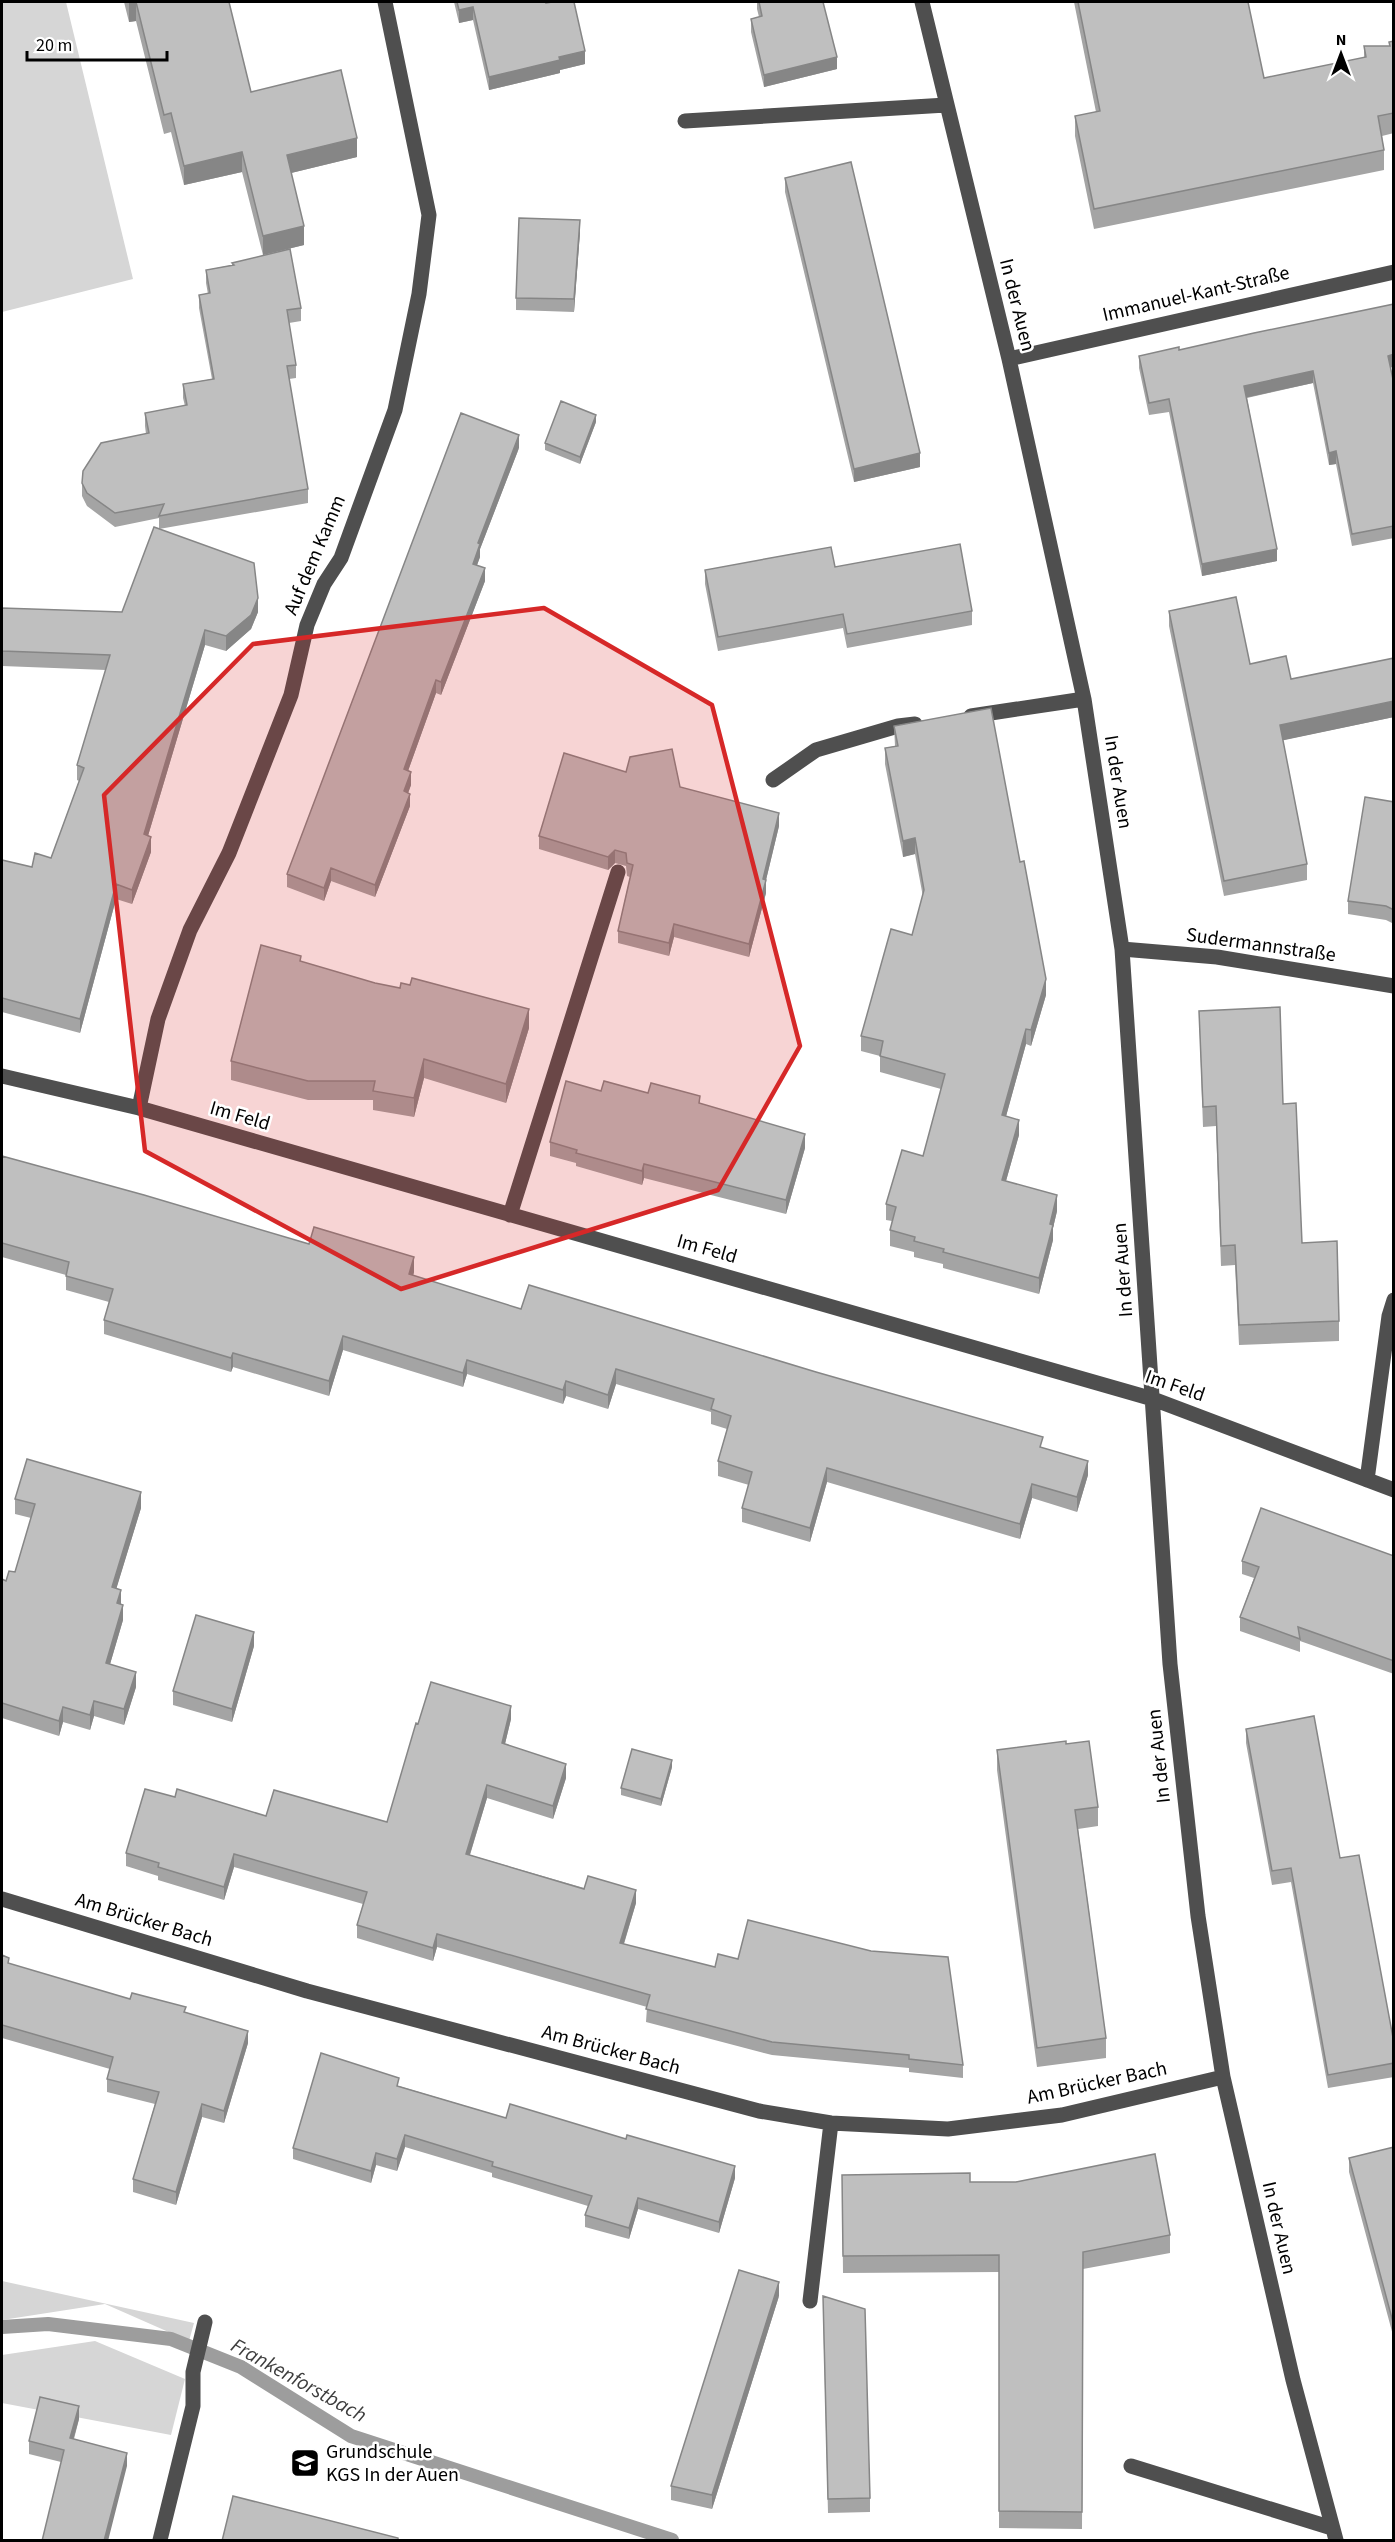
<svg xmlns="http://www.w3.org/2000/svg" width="1395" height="2542" font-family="'Source Sans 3',sans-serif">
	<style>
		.green { fill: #d6d6d6 }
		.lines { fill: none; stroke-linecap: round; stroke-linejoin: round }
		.stream { stroke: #9d9d9d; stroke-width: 14 }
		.minor { stroke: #4f4f4f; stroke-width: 15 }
		.wall { fill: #a4a4a4 }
		.shaded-wall { fill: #868686 }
		.building { fill: #bfbfbf; stroke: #868686; stroke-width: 1.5 }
		.marked { fill: #d62828; fill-opacity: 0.2; stroke: #d62828; stroke-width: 4.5; stroke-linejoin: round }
		.labels { text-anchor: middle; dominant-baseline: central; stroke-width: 5; stroke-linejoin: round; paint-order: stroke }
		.street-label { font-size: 20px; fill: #000; stroke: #fff }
		.poi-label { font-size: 20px; fill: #000; stroke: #fff; text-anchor: start }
		.water-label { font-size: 21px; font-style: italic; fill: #3e3e3e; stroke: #fff }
	</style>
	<rect width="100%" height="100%" fill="#fff"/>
	<path class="green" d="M2 2H66L133 279 2 312Z
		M2 2281 194 2323 189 2341 105 2304 2 2320Z
		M95 2341 185 2379 171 2435 2 2403V2355Z"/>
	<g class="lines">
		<path class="stream" d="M2 2327 48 2324 171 2339 241 2367 351 2436 672 2540"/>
		<path class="minor" d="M922 2 1009 359 1084 699 1122 949 1170 1664 1198 1916 1223 2077 1293 2380 1336 2540
			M685 121 946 105
			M1009 359 1394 272
			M971 716 1084 699
			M773 780 816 750 898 726 915 724
			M1122 949 1217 957 1394 986
			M2 1076 139 1108 1153 1399 1394 1490
			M139 1108 158 1019 190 930 229 853 291 695 307 625 324 584 341 558 395 410 419 294 429 215 385 2
			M510 1215 618 872
			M1367 1480 1389 1316 1394 1300
			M2 1899 307 1991 759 2111 831 2123 948 2129 1062 2115 1223 2077
			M810 2301 831 2123
			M1131 2466 1332 2528
			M160 2540 193 2406V2372L205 2322"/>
	</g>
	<path class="wall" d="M124 2H229L251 92 357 157 291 173 304 245 263 255 242 172 184 185 171 132 164 134 136 21 129 22Z
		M454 2H546L585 64 560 70V73L489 90 473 20 459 23Z
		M757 2H823L837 69 764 87 751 32V19L759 17 757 9Z
		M1074 2H1248L1264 78 1364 58V46H1389V42L1394 41V133L1382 136 1384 150V170L1094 229 1075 136V116L1096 112Z
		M785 178 920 467 854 482 785 192Z
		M580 232 574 312 516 310V298Z
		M232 263 301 308V321L289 323 296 365V378L289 379 308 489V503L159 529 258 612 251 629 226 651 205 645 148 836 151 852 132 904 116 899 80 1033 2 1012V860L32 867 51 858 79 781 77 780V765L106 670 2 666V608L122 612 159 529V518L115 527 87 506 82 496V483L146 434 145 426V413L185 406 183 398V384L212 379 199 308V295L208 294 206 283V270L232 265Z
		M1394 304V367H1390L1394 384V538L1352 546 1336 464 1329 465 1313 383 1247 398 1277 561 1202 576 1169 412 1149 415 1139 368V356L1179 350Z
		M596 422 580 464 545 450V443Z
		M519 448 480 549V557L477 565 485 581 441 695 436 693 408 771 411 785 408 793 410 806 375 897 331 881 324 901 287 887V874Z
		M835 567 972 611V625L847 648 843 628 718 651 705 584V570Z
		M1169 611 1250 664 1291 679 1394 658V717L1283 740 1307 864V880L1224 896 1169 626Z
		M894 726 1046 995 1031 1046 1026 1044 1006 1116 1019 1135 1006 1181 1057 1211 1053 1228V1240L1039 1294 943 1268V1264L914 1257V1252L890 1246V1230L892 1221 886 1220V1204L923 1156 941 1089 880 1072V1056L861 1051V1036L912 935 923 897 915 854 903 857 885 764V748L895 746Z
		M626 772 680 787 779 826 766 880V893L749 957 674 937 669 956 618 943V931L630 877 627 876 626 866 615 863 608 870 539 849V836Z
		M1394 802V924L1386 920 1348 914V901Z
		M301 962 529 1028 506 1103 424 1078 414 1117 373 1110V1100H308L231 1080V1061Z
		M1199 1011 1283 1104 1302 1243 1339 1321V1341L1239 1345 1235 1265 1221 1266 1216 1126 1203 1127Z
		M601 1091 648 1093 700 1103 805 1148 786 1214 644 1178 642 1185 576 1166V1163L550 1156V1142Z
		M2 1156 309 1244 414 1272 413 1276 521 1309 1043 1448 1088 1475 1077 1512 1032 1498 1020 1539 827 1482 810 1542 742 1522V1508L749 1485 718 1476V1461L727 1429 711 1424V1412L616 1384 608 1409 566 1396 563 1404 467 1374 463 1387 343 1350 329 1396 233 1367 231 1372 104 1334V1320L109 1302 66 1290V1275L2 1257Z
		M15 1499 141 1508 116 1589 121 1605 123 1620 110 1664 136 1687 124 1725 94 1716 90 1730 63 1722 59 1736 2 1718V1579L6 1581 15 1572 31 1518 15 1514Z
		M1394 1556V1674L1300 1641V1652L1240 1631V1617L1254 1578 1242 1574V1561Z
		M254 1646 232 1722 173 1705V1691Z
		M511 1719 505 1744 566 1778 553 1819 487 1798 470 1855 636 1903 624 1944 963 2065V2078L909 2072V2068L772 2055 646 2022 647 2007 437 1947 433 1961 357 1938V1925L363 1904 234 1867 224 1900 158 1880V1876L126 1866V1853L175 1797 266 1816 387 1822 418 1724Z
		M1246 1729 1340 1858 1394 2043V2077L1328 2088 1291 1882 1272 1885 1246 1743Z
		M1066 1744 1098 1807V1826L1078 1829 1106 2038V2058L1037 2067 997 1770V1750Z
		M672 1767 661 1806 621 1795V1788Z
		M2 1955 9 1964 130 1999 186 2012 248 2043 224 2123 202 2117 176 2205 133 2192V2179L155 2104 107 2092V2079L110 2069 2 2038Z
		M399 2086 506 2118 735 2178 719 2233 638 2209 629 2239 585 2227V2215L588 2206 492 2177V2173L405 2147 397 2171 376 2165 371 2183 293 2159V2148Z
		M1394 2147V2339L1349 2172V2158Z
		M842 2175 970 2182 1170 2235V2253L1083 2269 1082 2529 999 2528V2272L843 2273Z
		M779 2296 712 2509 671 2500V2486Z
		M823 2310 870 2498V2512L828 2513Z
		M79 2419 74 2439 127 2466 61 2462 29 2454V2441Z"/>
	<path class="shaded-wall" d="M136 2V21L129 22V3Z
		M473 7V20L459 23V10Z
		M585 51V64L560 70V73L489 90V77L559 57Z
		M837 57V69L764 87V75Z
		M357 138V157L287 174V155Z
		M242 152V172L184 185V166Z
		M580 220V232L574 312V299Z
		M304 226V245L263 255V236Z
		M1394 354V367L1388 368V356Z
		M1313 371V383L1244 398V386Z
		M596 415V422L580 464V457Z
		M519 435V448L480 549V557L473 576V564L478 543Z
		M1336 451V464L1329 465V453Z
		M920 453V467L854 482V469Z
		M1277 549V561L1202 576V564Z
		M485 568V581L441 695V682Z
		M258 598V612L251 629 226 651V636Z
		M205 630V645L144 849V834Z
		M436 680V693L404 782V769Z
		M1394 701V717L1280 741V725Z
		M411 772V785L404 804V791Z
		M410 794V806L375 897V885Z
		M779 813V826L766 880V893L749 957V944L763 879Z
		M151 837V852L132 904V890Z
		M915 838V854L903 857V841Z
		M615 850V863L608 870V857Z
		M331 868V881L324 901V888Z
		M116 884V899L80 1033V1019Z
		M674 924V937L669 956V943Z
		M1046 979V995L1031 1046V1030Z
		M529 1009V1028L506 1103V1084Z
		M1026 1029V1044L1002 1131V1115Z
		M424 1059V1078L414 1117V1098Z
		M1019 1120V1135L1002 1195V1180Z
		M805 1134V1148L786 1214V1200Z
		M644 1164V1178L642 1185V1171Z
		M1057 1195V1211L1053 1228V1240L1039 1294V1278L1050 1224Z
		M414 1257V1272L409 1289V1274Z
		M343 1336V1350L329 1396V1381Z
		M233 1353V1367L231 1372V1358Z
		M467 1360V1374L463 1387V1373Z
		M616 1369V1384L608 1409V1395Z
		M566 1381V1396L563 1404V1390Z
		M1088 1461V1475L1077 1512V1497Z
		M827 1468V1482L810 1542V1528Z
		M1032 1484V1498L1020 1539V1524Z
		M141 1492V1508L112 1603V1587Z
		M121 1590V1606L117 1603Z
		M123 1605V1620L106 1678V1663Z
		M254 1632V1646L232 1722V1709Z
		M136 1672V1687L124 1725V1709Z
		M94 1701V1716L90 1730V1715Z
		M511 1706V1719L502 1756V1743Z
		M63 1707V1722L59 1736V1721Z
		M672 1760V1767L661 1806V1799Z
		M566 1764V1778L553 1819V1806Z
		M487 1785V1798L466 1867V1854Z
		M234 1854V1867L224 1900V1887Z
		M636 1890V1903L620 1956V1943Z
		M437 1934V1947L433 1961V1948Z
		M248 2031V2043L224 2123V2111Z
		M202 2104V2117L176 2205V2192Z
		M405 2135V2147L397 2171V2159Z
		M376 2153V2165L371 2183V2171Z
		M735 2166V2178L719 2233V2222Z
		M638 2198V2209L629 2239V2228Z
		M779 2282V2296L712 2509V2495Z
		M79 2406V2419L70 2451V2438Z
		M127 2453V2466L108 2541H104Z"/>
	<path class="building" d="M136 2H229L251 92 341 70 357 138 287 155 304 226 263 236 242 152 184 166 171 113 164 115Z
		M457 2H546V3L552 2H574L585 51 559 57 560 60 489 77 473 7 459 10Z
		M759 2H823L837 57 764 75 751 19 762 16Z
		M1078 2H1248L1264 78 1366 57 1364 46H1390L1389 42 1394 41V113L1378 116 1384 150 1094 209 1075 116 1100 111Z
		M851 162 920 453 854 469 785 178Z
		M519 218 580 220 574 299 516 298Z
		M290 249 301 308 287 310 296 365 287 366 308 489 159 516 164 504 115 513 87 493 82 483 83 471 101 443 149 433 145 413 187 405 183 384 214 379 199 295 210 293 206 270 234 265 232 263Z
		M1394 304V354L1388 356 1394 384V526L1352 534 1336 451 1329 453 1313 371 1244 386 1277 549 1202 564 1169 399 1149 403 1139 356 1179 347V350L1254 333Z
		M561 401 596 415 580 457 545 443Z
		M461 413 519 435 478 543 480 544 473 564 485 568 441 682 436 680 404 769 411 772 404 791 410 794 375 885 331 868 324 888 287 874Z
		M154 527 254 563 258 598 251 615 226 636 205 630 144 834 151 837 132 890 116 884 80 1019 2 998V860L32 867 35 853 51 858 84 768 77 765 110 655 2 651V608L122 612Z
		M960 544 972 611 847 634 843 614 718 637 705 570 831 547 835 567Z
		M1236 597 1250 664 1286 656 1291 679 1394 658V701L1280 725 1307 864 1224 881 1169 611Z
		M991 708 1020 862 1024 861 1046 979 1031 1030 1026 1029 1002 1115 1019 1120 1002 1180 1057 1195 1050 1224 1053 1225 1039 1278 943 1252 944 1249 914 1241 915 1237 890 1230 896 1207 886 1204 902 1150 923 1156 945 1074 880 1056 883 1041 861 1036 891 929 912 935 924 890 915 838 903 841 885 748 898 746 894 726Z
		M672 749 680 787 779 813 763 879 766 880 749 944 674 924 669 943 618 931 633 865 627 863 626 853 615 850 608 857 539 836 564 753 626 772 630 757Z
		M1365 797 1394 802V910L1386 906 1348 901Z
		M261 945 301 956 300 961 375 983 400 988 401 983 410 985 412 978 529 1009 506 1084 424 1059 414 1098 373 1091 375 1081H308L231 1061Z
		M1280 1007 1283 1104 1296 1103 1302 1243 1337 1241 1339 1321 1239 1325 1235 1245 1221 1246 1216 1106 1203 1107 1199 1011Z
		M566 1081 601 1091 604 1081 648 1093 651 1083 700 1096 699 1103 805 1134 786 1200 644 1164 642 1171 576 1153 577 1150 550 1142Z
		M2 1156 144 1195 309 1244 314 1227 414 1257 409 1274 521 1309 529 1285 816 1372 1043 1437 1040 1447 1088 1461 1077 1497 1032 1484 1020 1524 827 1468 810 1528 742 1508 752 1472 718 1461 731 1416 711 1409 714 1399 616 1369 608 1395 566 1381 563 1390 467 1360 463 1373 343 1336 329 1381 233 1353 231 1358 104 1320 113 1289 66 1276 69 1262 2 1243Z
		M27 1459 141 1492 112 1587 121 1590 117 1603 123 1605 106 1663 136 1672 124 1709 94 1701 90 1715 63 1707 59 1721 2 1703V1579L6 1581 9 1571 15 1572 35 1504 15 1499Z
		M1261 1508 1394 1556V1661L1298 1627 1300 1639 1240 1617 1259 1567 1242 1561Z
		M196 1615 254 1632 232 1709 173 1691Z
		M431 1682 511 1706 502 1743 566 1764 553 1806 487 1785 466 1854 584 1889 588 1876 636 1890 620 1943 715 1967 718 1954 738 1959 748 1920 871 1951 948 1957 963 2065 909 2059V2055L772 2042 646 2009 650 1995 437 1934 433 1948 357 1925 367 1892 234 1854 224 1887 158 1867 159 1863 126 1853 145 1789 175 1797 177 1789 266 1816 274 1790 387 1822 416 1723 418 1724Z
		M1314 1716 1340 1858 1359 1855 1394 2043V2063L1328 2075 1291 1868 1272 1871 1246 1729Z
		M1066 1741V1744L1089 1741 1098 1807 1075 1810 1106 2038 1037 2048 997 1750Z
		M632 1749 672 1760 661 1799 621 1788Z
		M2 1955 9 1958 8 1963 130 1999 132 1993 186 2007 184 2012 248 2031 224 2111 202 2104 176 2192 133 2179 159 2092 107 2079 113 2057 2 2025Z
		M321 2053 399 2078 397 2086 506 2118 510 2104 626 2139 627 2135 735 2166 719 2222 638 2198 629 2228 585 2215 592 2196 492 2166 493 2162 405 2135 397 2159 376 2153 371 2171 293 2148Z
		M1394 2147V2326L1349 2158Z
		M1155 2154 1170 2235 1083 2252 1082 2512 999 2511V2255L843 2256 842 2175 970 2173V2182H1016Z
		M739 2270 779 2282 712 2495 671 2486Z
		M823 2296 865 2309 870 2498 828 2499Z
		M40 2397 79 2406 70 2438 127 2453 104 2541H42L64 2450 29 2441Z
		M233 2496 398 2538V2541H222Z"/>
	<path class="marked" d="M544 608 712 705 800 1046 718 1190 401 1289 145 1151 104 795 253 644Z"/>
	<defs>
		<g id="school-square" transform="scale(1.5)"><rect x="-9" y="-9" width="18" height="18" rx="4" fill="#000" stroke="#fff"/><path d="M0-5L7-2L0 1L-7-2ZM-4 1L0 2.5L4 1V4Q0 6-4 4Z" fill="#fff"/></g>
	</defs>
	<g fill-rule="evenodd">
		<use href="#school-square" x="305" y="2463"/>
	</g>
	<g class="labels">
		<g class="street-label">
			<text transform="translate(1196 294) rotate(-13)">Immanuel-Kant-Straße</text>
			<text transform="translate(1017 305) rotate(76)">In der Auen</text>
			<text transform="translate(315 555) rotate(-67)">Auf dem Kamm</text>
			<text transform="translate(1118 782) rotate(81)">In der Auen</text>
			<text transform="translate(1261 945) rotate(8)">Sudermannstraße</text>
			<text transform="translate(240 1116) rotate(16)">Im Feld</text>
			<text transform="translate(707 1249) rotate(16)">Im Feld</text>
			<text transform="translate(1123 1270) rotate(-94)">In der Auen</text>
			<text transform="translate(1175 1386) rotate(19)">Im Feld</text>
			<text transform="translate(1159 1756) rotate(-96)">In der Auen</text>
			<text transform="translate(144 1920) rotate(17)">Am Brücker Bach</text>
			<text transform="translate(611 2050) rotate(15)">Am Brücker Bach</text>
			<text transform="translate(1097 2083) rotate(-12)">Am Brücker Bach</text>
			<text transform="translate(1279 2228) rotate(77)">In der Auen</text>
		</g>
		<g class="poi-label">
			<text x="326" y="2452">Grundschule<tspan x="326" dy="23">KGS In der Auen</tspan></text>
		</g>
		<g class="water-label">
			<text transform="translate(299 2380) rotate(29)">Frankenforstbach</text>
		</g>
	</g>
	<rect width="1395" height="2542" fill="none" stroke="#000000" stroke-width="6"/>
	<g transform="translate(1341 54)" stroke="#ffffff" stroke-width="4.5" paint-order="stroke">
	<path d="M0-4.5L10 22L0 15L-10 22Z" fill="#000000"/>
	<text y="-9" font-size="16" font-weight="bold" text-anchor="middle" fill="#000000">N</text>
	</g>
	<path d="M27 51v9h140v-9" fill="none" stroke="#000000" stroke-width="3"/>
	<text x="36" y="51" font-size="18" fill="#000000" stroke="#ffffff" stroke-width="4.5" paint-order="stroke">20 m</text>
</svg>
